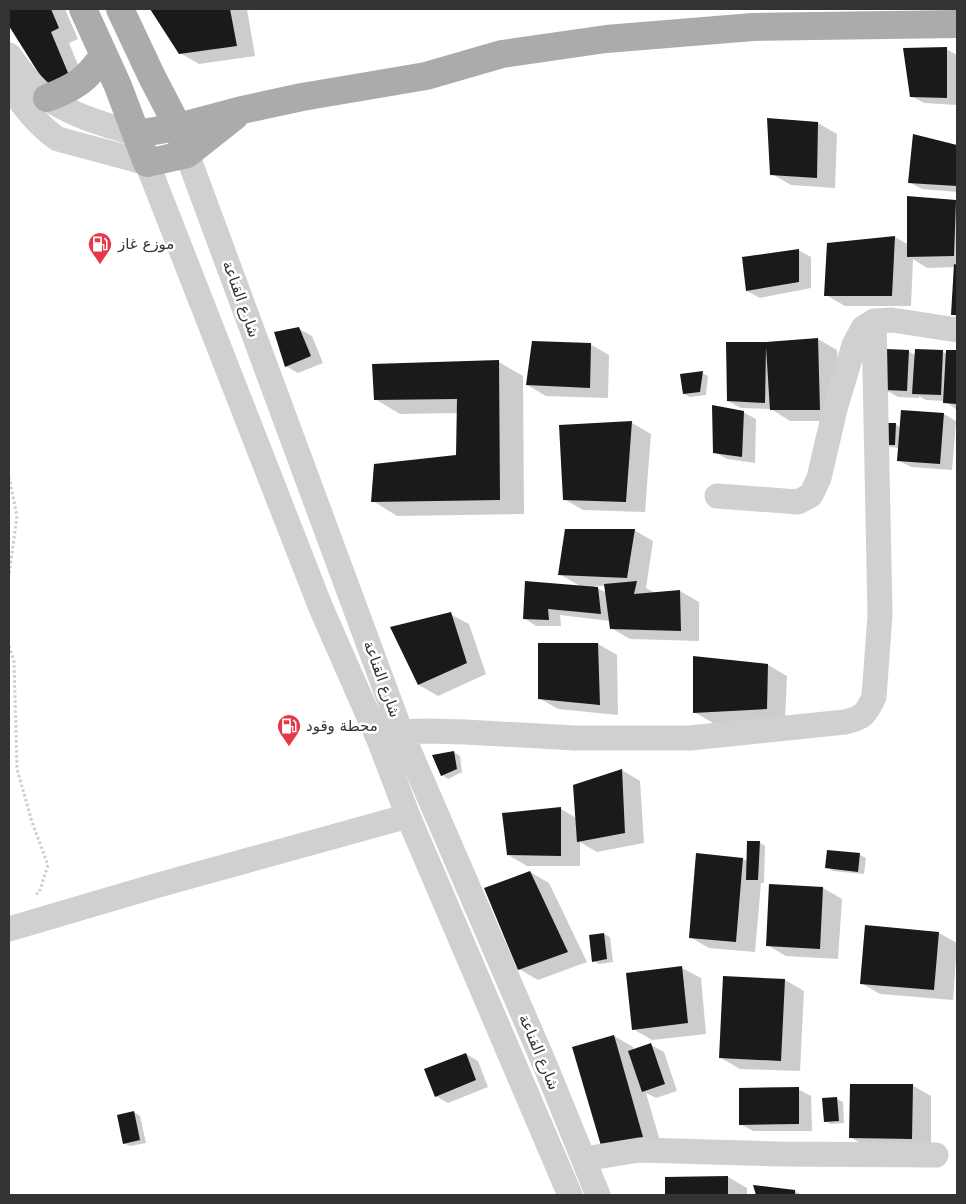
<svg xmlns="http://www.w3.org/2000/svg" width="966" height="1204" font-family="'DejaVu Sans','Noto Sans Arabic',sans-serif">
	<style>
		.shadow { fill: #0003; fill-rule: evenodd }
		.building { fill: #1a1a1a }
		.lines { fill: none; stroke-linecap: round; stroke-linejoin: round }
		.path { stroke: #cdcdcd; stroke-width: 3; stroke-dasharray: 2.5 2.5; stroke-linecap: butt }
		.minor { stroke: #d0d0d0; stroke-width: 25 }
		.major { stroke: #ababab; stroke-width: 28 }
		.labels { text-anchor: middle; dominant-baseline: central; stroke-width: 5; stroke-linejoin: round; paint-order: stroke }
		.poi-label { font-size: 15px; fill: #333; stroke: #fff; text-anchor: start }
		.street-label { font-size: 15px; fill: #333; stroke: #fff }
	</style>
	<rect width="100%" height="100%" fill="#fff"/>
	<path class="shadow" d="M9 9H65L78 39 69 43 89 91 49 87 9 24Z
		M152 9H247L255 56 199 64 180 53Z
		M946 49 957 55V105L924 103 911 96Z
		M818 123 837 134 835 188 791 185 772 174Z
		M914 135 957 147V192L922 189 909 182Z
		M909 197 957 202V317L952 314 956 267 927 268 913 259 911 306H845L826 295 828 244 895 237 909 245Z
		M798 250 811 257V288L760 298 747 291Z
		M299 329 312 336 323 363 298 373 286 366Z
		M818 339 837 350 839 421H790L771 409 741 408 728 401 766 344Z
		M590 344 609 355 608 398 546 396 527 385Z
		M916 350 943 352 947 354 948 351 957 352V410L945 401 926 400 919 396V398L898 397 886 390 908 351 915 355Z
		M499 362 523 376 524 514 397 516 373 501 457 456 458 413 400 414 375 399Z
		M702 373 708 376 706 395 690 397 684 394Z
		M743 412 756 419 755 463 727 459 714 452Z
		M944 414 956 421 952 470 911 467 898 460 899 448 890 447 884 444 895 424 901 428Z
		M632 423 651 434 645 512 583 510 564 499 561 427Z
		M634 530 653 541 646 588 655 593 680 591 699 602V641L630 639 611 628 610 621 560 615 561 626H536L524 618 582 587 559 574ZM593 586H606L607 593Z
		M450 614 469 624 486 674 438 696 419 685 392 628Z
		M598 644 617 655 618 715 558 709 539 698Z
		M768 665 787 676 785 720 713 723 694 712Z
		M454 752 460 756 462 772 448 779 442 775Z
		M622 770 640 781 644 843 597 852 580 842V866H527L508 855 561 809 576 818Z
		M759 842 765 846 764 883H761L755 952 709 948 690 937 697 855 743 859 748 862Z
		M860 855 866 858 864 874 833 871 827 867Z
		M530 872 549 883 587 962 538 980 519 969Z
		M823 888 842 899 838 959 786 956 767 945Z
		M939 933 957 943 953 1000 880 994 861 983Z
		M604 934 610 937 613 962 599 964 593 961Z
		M682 968 701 978 706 1034 652 1040 633 1029Z
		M785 980 804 991 800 1071 740 1069 721 1058Z
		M614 1036 633 1047 634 1050 651 1045 664 1052 677 1091 656 1098 646 1093 662 1148 622 1159Z
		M466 1054 478 1061 488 1087 448 1103 436 1096Z
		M912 1085 931 1096V1149L869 1148 850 1137Z
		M798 1089 811 1096 812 1131H753L740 1124Z
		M837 1099 843 1102 844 1123 831 1124 825 1121Z
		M134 1112 140 1116 146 1143 130 1146 124 1143Z
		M728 1177 747 1188V1195H666V1178Z
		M755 1187 795 1191 802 1195H758Z"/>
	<path class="building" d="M9 9H51L59 28 51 32 71 80 48 88 9 26Z
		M150 9H230L237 46 179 54Z
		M947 47V98L910 97 903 48Z
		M767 118 818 122 817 178 770 175Z
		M913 134 957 145V186L908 183Z
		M907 196 956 200 954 256 907 257Z
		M895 236 892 296H824L827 243Z
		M799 249V282L746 291 742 257Z
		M954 264 957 265V315H951Z
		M299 327 311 356 285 367 274 332Z
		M818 338 820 410H770L766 347 765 403 727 401 726 342H766Z
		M532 341 591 343 590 388 526 385Z
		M886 349 909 350 907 391 885 390Z
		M915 349 943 350 941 395 912 394Z
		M946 350H957V404L943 403Z
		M499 360 500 500 371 502 374 464 456 455 457 399 374 400 372 364Z
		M703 371 700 392 683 394 680 374Z
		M712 405 744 411 742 457 713 453Z
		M901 410 944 413 940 464 897 461Z
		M632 421 626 502 563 500 559 425Z
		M884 423H896L895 445H883Z
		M565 529H635L627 578 558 575Z
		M525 581 598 587 601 614 548 609 549 620 523 619Z
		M637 581 634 594 680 590 681 631 610 629 604 584Z
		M451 612 467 663 418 685 390 627Z
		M538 643H598L600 705 538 699Z
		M693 656 768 664 767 709 693 713Z
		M454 751 457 769 441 776 432 755Z
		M622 769 625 833 577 842 573 785Z
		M561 807V856L507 855 502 813Z
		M747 841H760L758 880H746Z
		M827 850 860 853 858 872 825 868Z
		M696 853 743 858 736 942 689 938Z
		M530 871 568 952 518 970 484 888Z
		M769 884 823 887 820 949 766 946Z
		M865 925 939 932 934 990 860 984Z
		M604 933 607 959 592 962 589 935Z
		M682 966 688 1023 632 1030 626 973Z
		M723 976 785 979 781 1061 719 1058Z
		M614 1035 643 1137 602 1149 572 1047Z
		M651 1043 665 1084 642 1092 628 1051Z
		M466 1053 476 1080 435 1097 424 1069Z
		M850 1084H913L912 1139 849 1138Z
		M799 1087V1124L739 1125V1088Z
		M837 1097 839 1121 824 1122 822 1098Z
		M134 1111 140 1140 123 1144 117 1115Z
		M728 1176V1195H665V1177Z
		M753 1185 795 1190V1195H756Z"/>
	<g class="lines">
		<path class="path" d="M9 477 17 516 9 575
			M9 646 14 661 17 769 32 822 48 865 39 893 36 894"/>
		<path class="minor" d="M9 55C20 70 32 87 47 98 73 116 106 125 136 134
			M9 87C24 106 38 126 58 139L147 163 321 608 379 740 408 816 570 1195
			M187 154 401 732 545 1065 598 1195
			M717 496 798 502 811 495 819 478 835 409 854 345 863 328 874 321 892 320 957 330
			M401 732 426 731 465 732 575 738H690L845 722C863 718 866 714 874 697L880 615 874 321
			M9 929 155 886 408 816
			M584 1159 639 1150 778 1154 936 1155"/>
		<path class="major" d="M83 9 118 86 147 163 187 154 235 116
			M120 9 152 77 178 127 183 143
			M47 98C76 87 86 80 104 55
			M136 134 178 127 242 110 302 97 426 76 502 54 606 39 753 27 957 24"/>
	</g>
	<defs>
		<g id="fuel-pin" transform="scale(1.25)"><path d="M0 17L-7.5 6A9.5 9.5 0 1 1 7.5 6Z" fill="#e63946" stroke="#fff"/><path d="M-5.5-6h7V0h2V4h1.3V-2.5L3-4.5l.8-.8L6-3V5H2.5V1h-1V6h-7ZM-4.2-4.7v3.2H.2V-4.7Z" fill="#fff"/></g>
	</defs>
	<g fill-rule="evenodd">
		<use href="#fuel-pin" x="100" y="244"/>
		<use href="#fuel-pin" x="289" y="726"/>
	</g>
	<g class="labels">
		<g class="poi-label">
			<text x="118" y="244">موزع غاز</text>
			<text x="306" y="726">محطة وقود</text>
		</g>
		<g class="street-label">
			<text transform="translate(241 299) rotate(70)">شارع القناعة</text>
			<text transform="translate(382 679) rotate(70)">شارع القناعة</text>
			<text transform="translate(539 1052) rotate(67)">شارع القناعة</text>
		</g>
	</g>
	<rect width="966" height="1204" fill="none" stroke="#333333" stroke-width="20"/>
</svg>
